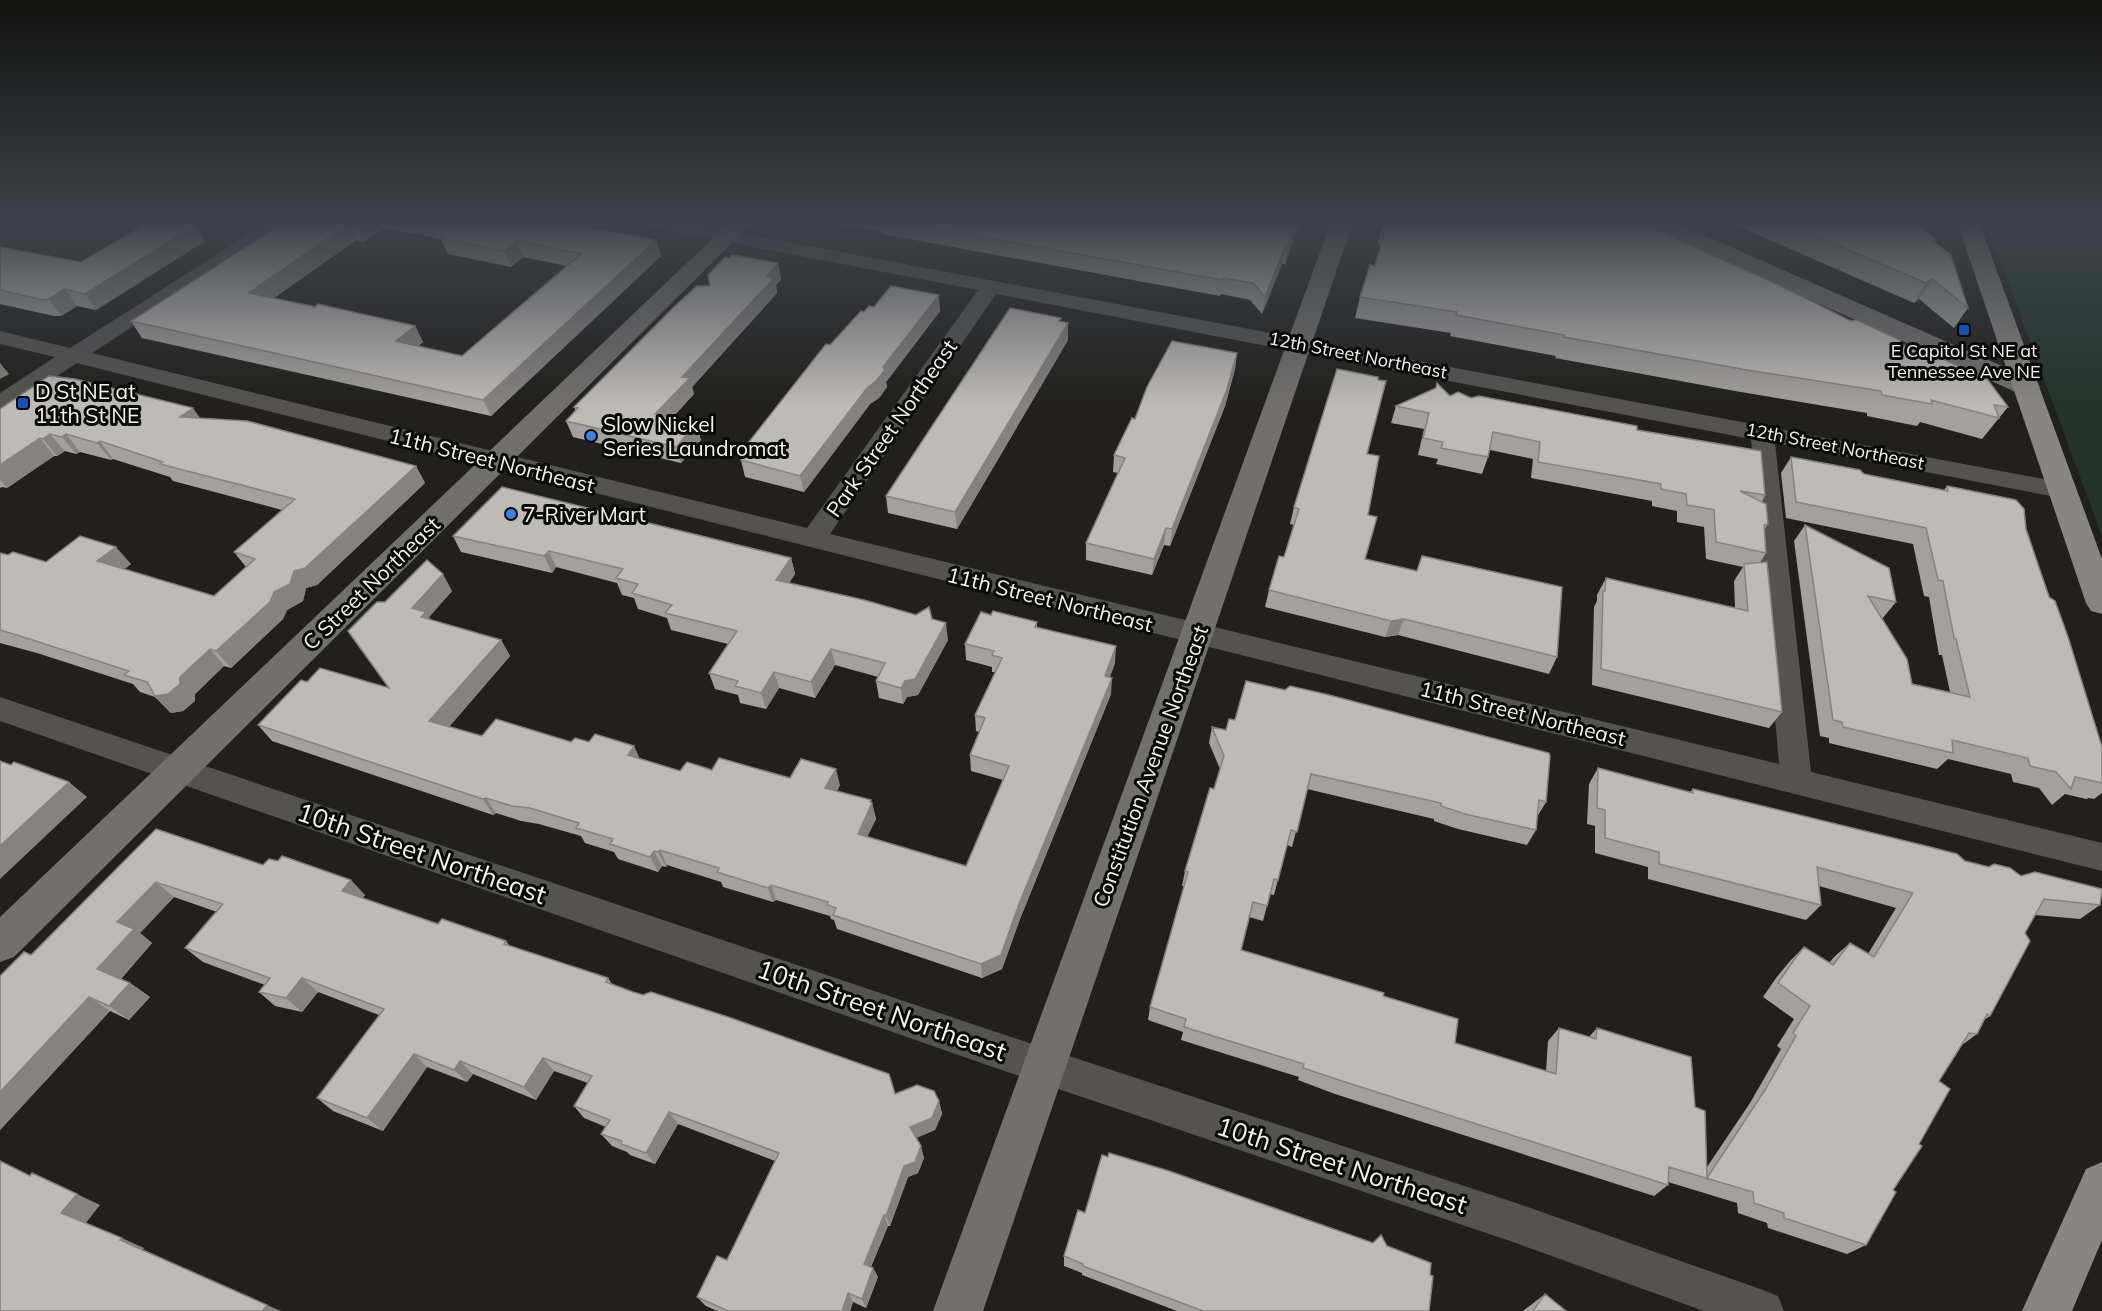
<svg xmlns="http://www.w3.org/2000/svg" width="2102" height="1311" font-family="Mulish,sans-serif">
	<style>
		.green { fill: #23352b }
		.lines { fill: none; stroke-linecap: round; stroke-linejoin: round }
		.street { fill: #545351; fill-rule: evenodd }
		.secondary { fill: #72706d; fill-rule: evenodd }
		.primary { fill: #888682; fill-rule: evenodd }
		.wall { fill: #a3a09d; fill-rule: evenodd }
		.shaded-wall { fill: #85827f }
		.building { fill: #bebab6; stroke: #85827f; stroke-width: 1.5 }
		.transit-dot { fill: #1a4fb4; stroke: #0a0a08; stroke-width: 2 }
		.shop-dot { fill: #3f7fe0; stroke: #0a0a08; stroke-width: 2 }
		.labels { text-anchor: middle; dominant-baseline: central; stroke-width: 6; stroke-linejoin: round; paint-order: stroke }
		.far-poi-label { font-size: 18px; fill: #f3f2f0; stroke: #0a0a08 }
		.far-street-label { font-size: 18px; fill: #f3f2f0; stroke: #0a0a08 }
		.poi-label { font-size: 21px; fill: #f3f2f0; stroke: #0a0a08; text-anchor: start }
		.street-label { font-size: 21px; fill: #f3f2f0; stroke: #0a0a08 }
		.near-street-label { font-size: 26px; fill: #f3f2f0; stroke: #0a0a08 }
	</style>
	<rect width="100%" height="100%" fill="#21201c"/>
	<path class="green" d="M1986 222H2102V536Z"/>
	<g class="lines">
		<path class="street" d="M268 222H290L287 226 92 353 807 528 978 290 654 228 647 226 645 222H682L2070 484 2073 490 2070 496 2061 498 1775 443 1811 772 2102 843V871L77 363 8 408 0 410V393L55 357 0 344V331L70 348ZM996 294 1751 439 1779 764 830 534Z
			M0 697 993 1031 1513 1202 1763 1290 1778 1296 1784 1311H1704L1513 1242 993 1067 0 721Z"/>
		<path class="secondary" d="M730 222H753L14 957 0 962V917Z
			M1331 222H1353L983 1311H933Z
			M1645 222H1674L2036 381 2040 387 2036 393 2027 395 2018 393 1648 227Z"/>
		<path class="primary" d="M1957 222H1979L2102 559V614L2091 611 2086 603Z
			M2102 1162V1240L2072 1311H2022L2086 1169Z"/>
	</g>
	<path class="wall" d="M285 222H579L596 229 656 240 661 256 491 416 142 338 131 321ZM384 228 441 239 448 254 511 267 523 257 567 266 462 356 418 346 423 342 415 326 274 298 356 240 364 242Z
		M822 222H1300L1285 264H1282L1262 314 1250 300 1221 294 1220 296 882 234V232Z
		M1383 222 1851 321 1901 344 2008 407 1982 439 1920 422 1917 426 1867 416V413L1735 391 1555 358 1556 356 1450 336 1451 333 1355 318 1360 297 1375 266 1381 246 1378 244Z
		M1729 222H1913L1937 240 1936 243 1968 308 1954 328 1919 299 1914 303Z
		M195 225 205 241 96 310 77 306 61 316H54L0 304V247L81 262Z
		M778 263 781 279 776 285 777 293 692 387 694 394 672 418 696 424 701 440 681 463 573 437 566 421 576 411 574 407 710 286Z
		M874 307 940 311 886 382 887 387 879 398 870 404 804 492 745 477 741 460 746 453 745 447 830 345 864 312Z
		M1061 322 1068 323V340L957 529 888 513 886 496Z
		M1237 353 1235 369 1225 406 1170 546 1164 545 1152 575 1086 560V543L1118 473 1113 472 1114 455 1135 419Z
		M1450 396 1471 398 1637 430 1765 495 1762 502 1768 524 1764 530 1766 553 1760 563 1782 712 1769 728 1592 685 1594 607 1597 601V595L1606 578 1735 608 1734 581 1743 567 1706 559 1704 527 1677 522V511L1652 506V501L1531 478 1533 459 1490 450 1488 457 1482 474 1436 464 1438 459 1418 455 1424 429 1391 423 1396 406Z
		M0 409 200 418 416 466 425 483 317 585 306 588 303 601 287 610 283 619 231 668 224 666 195 694V701L183 711 171 713 155 697 140 692 133 684 37 653 0 643V553L8 555 46 562 131 564 124 569 214 596 246 567 234 552 282 510 173 481 170 477 113 459 111 460 80 452 76 454 65 451 57 456H54L7 488 2 487 0 488Z
		M1367 454 1368 515 1365 559 1557 657 1549 674 1398 635 1385 637 1265 607 1269 590 1284 557 1294 525 1290 524 1294 507Z
		M1791 457 1864 474 1944 490 1947 486 2026 529 2102 747V793L2094 799 2089 798 2086 799 2065 794 2052 805 2039 788 2013 782 2011 774 1948 759 1937 769 1829 743V738L1820 736 1794 541 1805 525 1896 602 1882 619 1912 684 1950 692 1942 655H1939L1929 597 1924 596 1913 544 1786 518 1781 473Z
		M453 536 791 558 795 574 789 583 932 619 948 640 918 695 907 697 903 704 879 698 876 681 878 677 835 665 815 698 779 688 766 709 740 703 738 695 715 689 709 673 728 644 671 630 667 618 638 609 634 598 622 595 617 583 556 567 552 573 461 552Z
		M452 591 429 617 431 620 501 640 510 656 449 727 482 736 571 742H589L634 746 639 758 680 771 712 770 790 778 840 785 837 791 872 803 876 819 867 837 966 866 1003 780 971 771 970 755 980 732 976 731 975 715 995 672H992V667L966 660 965 644 991 615 1037 622V627L1115 663 1110 677 1111 694 1020 919 1002 969 982 978 837 929 834 920 831 919 830 916 776 900 773 902 723 887 721 882 667 865 666 867 662 866 658 872 618 859 614 852 585 843 581 836 539 824 521 821 496 813 493 815 272 741 258 725 307 682 388 687 348 631 385 602Z
		M1212 727 1546 802 1537 817 1536 830 1527 845 1458 829 1434 821V819L1307 789 1292 847 1287 845 1274 895 1270 894 1263 921 1249 917 1241 950 1383 996 1455 1043 1546 1071 1548 1041 1559 1028 1589 1037 1597 1028 1695 1107 1707 1167 1750 1103 1781 1049 1777 1046 1794 1019 1763 997 1776 978 1790 961 1804 947 1829 963 1834 957 1850 943 1868 954 1896 908 1819 886 1821 905 1806 920 1648 879V867L1595 853V826L1587 824 1589 784 1598 768 1690 792 1693 789 2021 876 2100 905 2080 919 2035 915 2025 933 1990 1016 1984 1020 1977 1034 1962 1045 1939 1081 1919 1144 1893 1190 1866 1245 1847 1254 1768 1228 1767 1223 1738 1213 1737 1203 1668 1182V1185L1654 1196 1335 1094 1298 1080 1299 1077 1181 1040 1183 1032 1148 1020 1150 1007 1184 886H1182L1185 871 1214 789 1220 769 1209 743Z
		M156 829 263 865 365 895 362 898 438 924 506 941 510 946 608 978 612 984 895 1094 939 1101 942 1114 935 1130 916 1138 924 1158 918 1173 908 1177 890 1226H888L871 1267 873 1268 878 1277 866 1308 853 1302 850 1311H717L706 1306 697 1297 727 1260 775 1161 678 1124 655 1164 630 1155 627 1152 612 1146 601 1134 606 1127 584 1118 574 1106 588 1083 554 1071 536 1100 473 1074 467 1082 427 1067 383 1131 333 1111 317 1098 379 1015 318 992 302 1012 275 1006 259 992 265 985 203 962 185 948 217 912 174 897 140 933 152 943 121 979 130 983 150 997 129 1020 110 1011 0 1130V976L31 955Z
		M1085 1213 1373 1243 1387 1246 1430 1275 1429 1311H1177L1082 1275V1273L1064 1266V1256Z
		M1545 1294 1566 1311H1523Z"/>
	<path class="shaded-wall" d="M363 222H381L384 228 364 242 357 226Z
		M1297 222H1300L1285 264 1287 248Z
		M348 224 356 240 258 309 249 293Z
		M195 225 205 241 96 310 85 294Z
		M656 240 661 256 491 416 483 400Z
		M517 241 523 257 511 267 505 251Z
		M1285 247 1282 264 1262 314 1265 297Z
		M778 263 781 279 776 285 777 293 692 387 694 394 660 430 655 414 682 377Z
		M1932 279 1919 299 1914 303 1926 283Z
		M65 289 77 306 61 316 49 299Z
		M939 295 940 311 886 382 887 387 879 398 870 404 804 492 800 476Z
		M1068 323V340L957 529 955 512Z
		M415 326 423 342 404 358 396 341Z
		M1237 353 1235 369 1225 406 1170 546 1172 529Z
		M0 363 9 374 0 379Z
		M193 408 205 425 180 417Z
		M696 424 701 440 681 463 676 447Z
		M50 434 65 451 57 456 43 439Z
		M66 434 80 452 76 454 62 437Z
		M40 438 54 456 7 488 0 480V465Z
		M100 441 113 459 111 460 97 443Z
		M416 466 425 483 317 585 306 588 303 601 287 610 283 619 231 668 216 651 294 571Z
		M1166 528 1164 545 1152 575 1154 559Z
		M116 547 131 564 112 579 97 561Z
		M549 551 556 567 552 573 544 556Z
		M791 558 795 574 780 596 776 580Z
		M443 574 452 591 429 617 436 628 431 633 412 608Z
		M1404 619 1398 635 1385 637 1391 621Z
		M946 623 948 640 918 695 907 697 903 704 901 688 905 681Z
		M501 640 510 656 440 737 429 721Z
		M1116 646 1115 663 1104 692 1105 676Z
		M210 649 224 666 195 694V701L183 711 171 713 155 696 180 677Z
		M831 649 835 665 815 698 811 682Z
		M774 672 779 688 766 709 761 693Z
		M1112 678 1111 694 1020 919 1002 969 982 978 981 964 1019 904Z
		M634 746 641 762 628 755Z
		M836 769 840 785 830 803 825 788Z
		M69 782 87 797 0 879V846Z
		M486 798 496 813 493 815 483 799Z
		M871 800 876 819 861 849 858 834Z
		M660 850 667 865 666 867 658 852Z
		M654 851 662 866 658 872 650 857Z
		M351 880 365 895 356 907 342 891Z
		M156 882 174 897 140 933 152 943 117 983 97 969 117 922Z
		M771 885 776 900 773 902 768 888Z
		M302 978 318 992 302 1012 286 998Z
		M130 983 150 997 129 1020 109 1006Z
		M89 997 110 1011 0 1130V1092Z
		M414 1054 427 1067 383 1131 367 1118Z
		M543 1058 554 1071 536 1100 524 1087Z
		M460 1061 473 1074 467 1082 454 1070Z
		M939 1101 942 1114 935 1130 913 1139 910 1127Z
		M669 1112 678 1124 655 1164 646 1153Z
		M921 1146 924 1158 918 1173 908 1177 890 1226 886 1216 904 1166Z
		M77 1194 100 1205 85 1224 61 1213Z
		M884 1215 888 1226 868 1273 864 1264Z
		M122 1238 144 1248 142 1251 120 1240Z
		M873 1268 878 1277 866 1308 862 1299Z
		M848 1293 853 1302 850 1311H842Z
		M267 1305 281 1311H263Z"/>
	<path class="building" d="M149 222H177L195 225 85 294 65 289 49 299 42 300 0 290V247L81 262Z
		M285 222H363L357 226 348 224 249 293 315 307 318 304 415 326 396 341 462 356 581 254 517 241 505 251 441 238 455 227 425 222H579L595 225 592 228 656 240 483 400 131 321Z
		M899 222H1297L1287 248 1285 247 1265 297 1253 283 1223 278 1222 280Z
		M1383 222H1639L1781 286 1851 321 1857 320 1900 340 1901 344 1927 355 1930 353 1988 380 2008 407 1994 405 1999 418 1931 400 1932 404 1882 395 1881 391 1747 370 1564 337V335L1456 315 1457 312 1360 297 1370 265 1375 266 1386 226 1383 223Z
		M1783 222H1913L1937 240 1933 241 1951 255 1968 308 1932 279 1926 283Z
		M732 255 778 263 767 276 774 278 682 377 690 378 655 414 696 424 676 447 566 421 578 408 574 407 675 306 697 286H710L708 275 725 257 729 258Z
		M891 286 939 295 883 367 885 370 876 381 867 388 800 476 741 460 750 448 745 447 826 344 830 345 861 311 864 312 869 306 874 307Z
		M1010 308 1061 318 1059 321 1068 323 955 512 886 496Z
		M1172 341 1237 353 1227 389 1172 529 1166 528 1154 559 1086 543 1125 458 1114 455 1132 418 1135 419 1147 387Z
		M1337 369 1378 377V380L1386 381 1367 454 1379 456 1368 515 1377 517 1365 559 1417 571 1422 556 1562 587 1557 657 1404 619 1391 621 1269 590 1279 556 1284 557 1299 509 1294 507Z
		M49 376 75 379 193 408 180 417 247 421 416 466 305 568 294 571 290 584 274 592 270 602 216 651 210 649 180 677V684L168 694 155 696 147 682 124 675 129 671 20 636 0 630V553L8 555 13 552 46 562 80 536 116 547 97 561 214 596 255 559 234 552 295 499 160 464 163 462 100 441 97 443 66 434 62 437 50 434 43 439 40 438 0 465V409Z
		M1437 383 1450 396 1458 392 1471 398 1479 396 1637 426V430L1761 451 1765 495 1740 491 1766 504 1768 524 1764 525 1766 553 1716 542 1714 510 1687 505 1686 494 1661 489V484L1538 462 1540 442 1493 432 1488 457 1441 448 1443 442 1423 438 1429 413 1396 406 1436 388Z
		M1791 457 1860 470 1864 474 1948 491 1947 486 2016 500 2024 509 2026 529 2049 597 2055 601 2068 637 2102 747V783L2075 777 2071 789 2056 772 2030 766 2028 758 1952 740 1953 753 1843 727 1842 722 1833 720 1805 525 1889 568 1896 602 1868 596 1907 659 1912 684 1970 697 1956 639 1954 638 1943 581 1938 580 1926 528 1796 502Z
		M502 487 791 558 776 580 864 600 916 615 929 607 932 619 946 623 915 679 905 681 901 688 876 681 885 663 831 649 811 682 774 672 761 693 735 686 738 681 709 673 737 631 665 613 672 605 632 593 638 584 616 578 623 569 549 551 544 556 453 536Z
		M427 560 443 574 412 608 426 612 421 617 501 640 429 721 482 736 496 719 571 742 575 738 589 742 595 734 634 746 628 755 680 771 687 762 712 770 719 758 790 778 801 759 836 769 825 788 871 800 870 802 872 803 858 834 966 866 1009 766 970 755 985 718 975 715 1002 658 992 655 994 651 965 644 981 612 991 615 993 611 1037 622 1035 627 1116 646 1105 676 1112 678 1019 904 1001 955 981 964 833 915 836 908 827 905 828 902 771 885 768 888 717 872 719 868 660 850 658 852 654 851 650 857 610 844 613 839 576 828 579 823 530 808 512 806 486 798 483 799 258 725 301 680 307 682 320 668 389 688 348 631 377 602H385Z
		M1767 562 1782 712 1601 669 1603 591H1605L1606 578 1748 611 1744 564Z
		M1246 681 1285 690 1290 686 1329 695 1549 753 1550 756 1546 802 1539 800 1536 830 1465 814 1441 806V803L1311 774 1297 832 1291 830 1278 880 1274 879 1267 906 1253 902 1241 950 1384 993 1383 996 1458 1019 1455 1043 1556 1074 1559 1028 1596 1039 1597 1028 1691 1057 1695 1107 1705 1111 1707 1178 1765 1090 1796 1036 1793 1033 1810 1006 1778 983 1791 964 1804 947 1833 965 1850 943 1874 957 1913 893 1817 867 1821 905 1659 864V852L1605 838V810L1597 808 1598 768 1693 793V789L1926 846 1957 854 1965 861 1989 867 1994 864 2010 868 2021 876 2035 872 2102 889 2100 905 2044 899 2025 933 2030 941 1990 1016 1987 1014 1977 1034 1969 1033 1939 1081 1950 1089 1919 1144 1922 1146 1893 1190 1896 1192 1866 1245 1784 1218V1213L1754 1203 1753 1192 1669 1167 1668 1185 1342 1081 1303 1068 1304 1064 1184 1027 1186 1019 1150 1007 1188 872 1185 871 1210 788 1214 789 1224 756 1212 727 1226 730 1229 719 1235 720Z
		M0 761 11 765 14 762 69 782 0 846Z
		M156 829 263 865 269 859 278 861 282 856 351 880 342 891 438 924 442 919 506 941 504 944 608 978 606 982 633 992 643 995 651 992 731 1018 889 1074 895 1094 917 1085 934 1091 939 1101 932 1118 910 1127 921 1146 915 1162 904 1166 886 1216 884 1215 864 1264 873 1268 862 1299 848 1293 842 1311H728L697 1297 717 1256 727 1260 779 1153 669 1112 646 1153 621 1144 622 1141 601 1134 610 1120 574 1106 592 1076 543 1058 524 1087 460 1061 454 1070 414 1054 367 1118 317 1098 384 1009 302 978 286 998 259 992 270 978 185 948 223 904 156 882 117 922 134 929 97 969 130 983 109 1006 89 997 0 1092V976L24 952 31 955Z
		M1109 1153 1169 1171 1373 1243 1381 1235 1387 1246 1431 1263 1430 1275 1433 1276 1429 1311H1203L1083 1266V1264L1064 1256 1078 1210 1085 1213 1102 1155 1108 1157Z
		M0 1161 30 1176 32 1173 77 1194 61 1213 122 1238 120 1240 267 1305 263 1311H0Z
		M1545 1294 1566 1311H1533Z"/>
	<linearGradient id="sky" x2="0" y2="1"><stop stop-color="#12120f"/><stop offset="0.55" stop-color="#3d424b"/><stop offset="1" stop-color="#3d424b" stop-opacity="0"/></linearGradient>
	<rect width="2102" height="405" fill="url(#sky)"/>
	<g class="transit-dot">
		<rect x="1958" y="324" width="12" height="12" rx="3"/>
		<rect x="17" y="397" width="12" height="12" rx="3"/>
	</g>
	<g class="shop-dot">
		<circle cx="591" cy="436" r="6"/>
		<circle cx="511" cy="514" r="6"/>
	</g>
	<g class="labels">
		<g class="far-poi-label">
			<text x="1964" y="350">E Capitol St NE at<tspan x="1964" dy="21">Tennessee Ave NE</tspan></text>
		</g>
		<g class="far-street-label">
			<text transform="translate(1358 355) rotate(11)">12th Street Northeast</text>
			<text transform="translate(1835 446) rotate(11)">12th Street Northeast</text>
		</g>
		<g class="poi-label">
			<text x="35" y="391">D St NE at<tspan x="35" dy="24">11th St NE</tspan></text>
			<text x="603" y="424">Slow Nickel<tspan x="603" dy="24">Series Laundromat</tspan></text>
			<text x="523" y="514">7-River Mart</text>
		</g>
		<g class="street-label">
			<text transform="translate(891 428) rotate(-55)">Park Street Northeast</text>
			<text transform="translate(492 460) rotate(14)">11th Street Northeast</text>
			<text transform="translate(371 583) rotate(-44)">C Street Northeast</text>
			<text transform="translate(1050 599) rotate(14)">11th Street Northeast</text>
			<text transform="translate(1523 713) rotate(14)">11th Street Northeast</text>
			<text transform="translate(1150 766) rotate(-70)">Constitution Avenue Northeast</text>
		</g>
		<g class="near-street-label">
			<text transform="translate(422 853) rotate(19)">10th Street Northeast</text>
			<text transform="translate(882 1010) rotate(19)">10th Street Northeast</text>
			<text transform="translate(1342 1165) rotate(18)">10th Street Northeast</text>
		</g>
	</g>
</svg>
